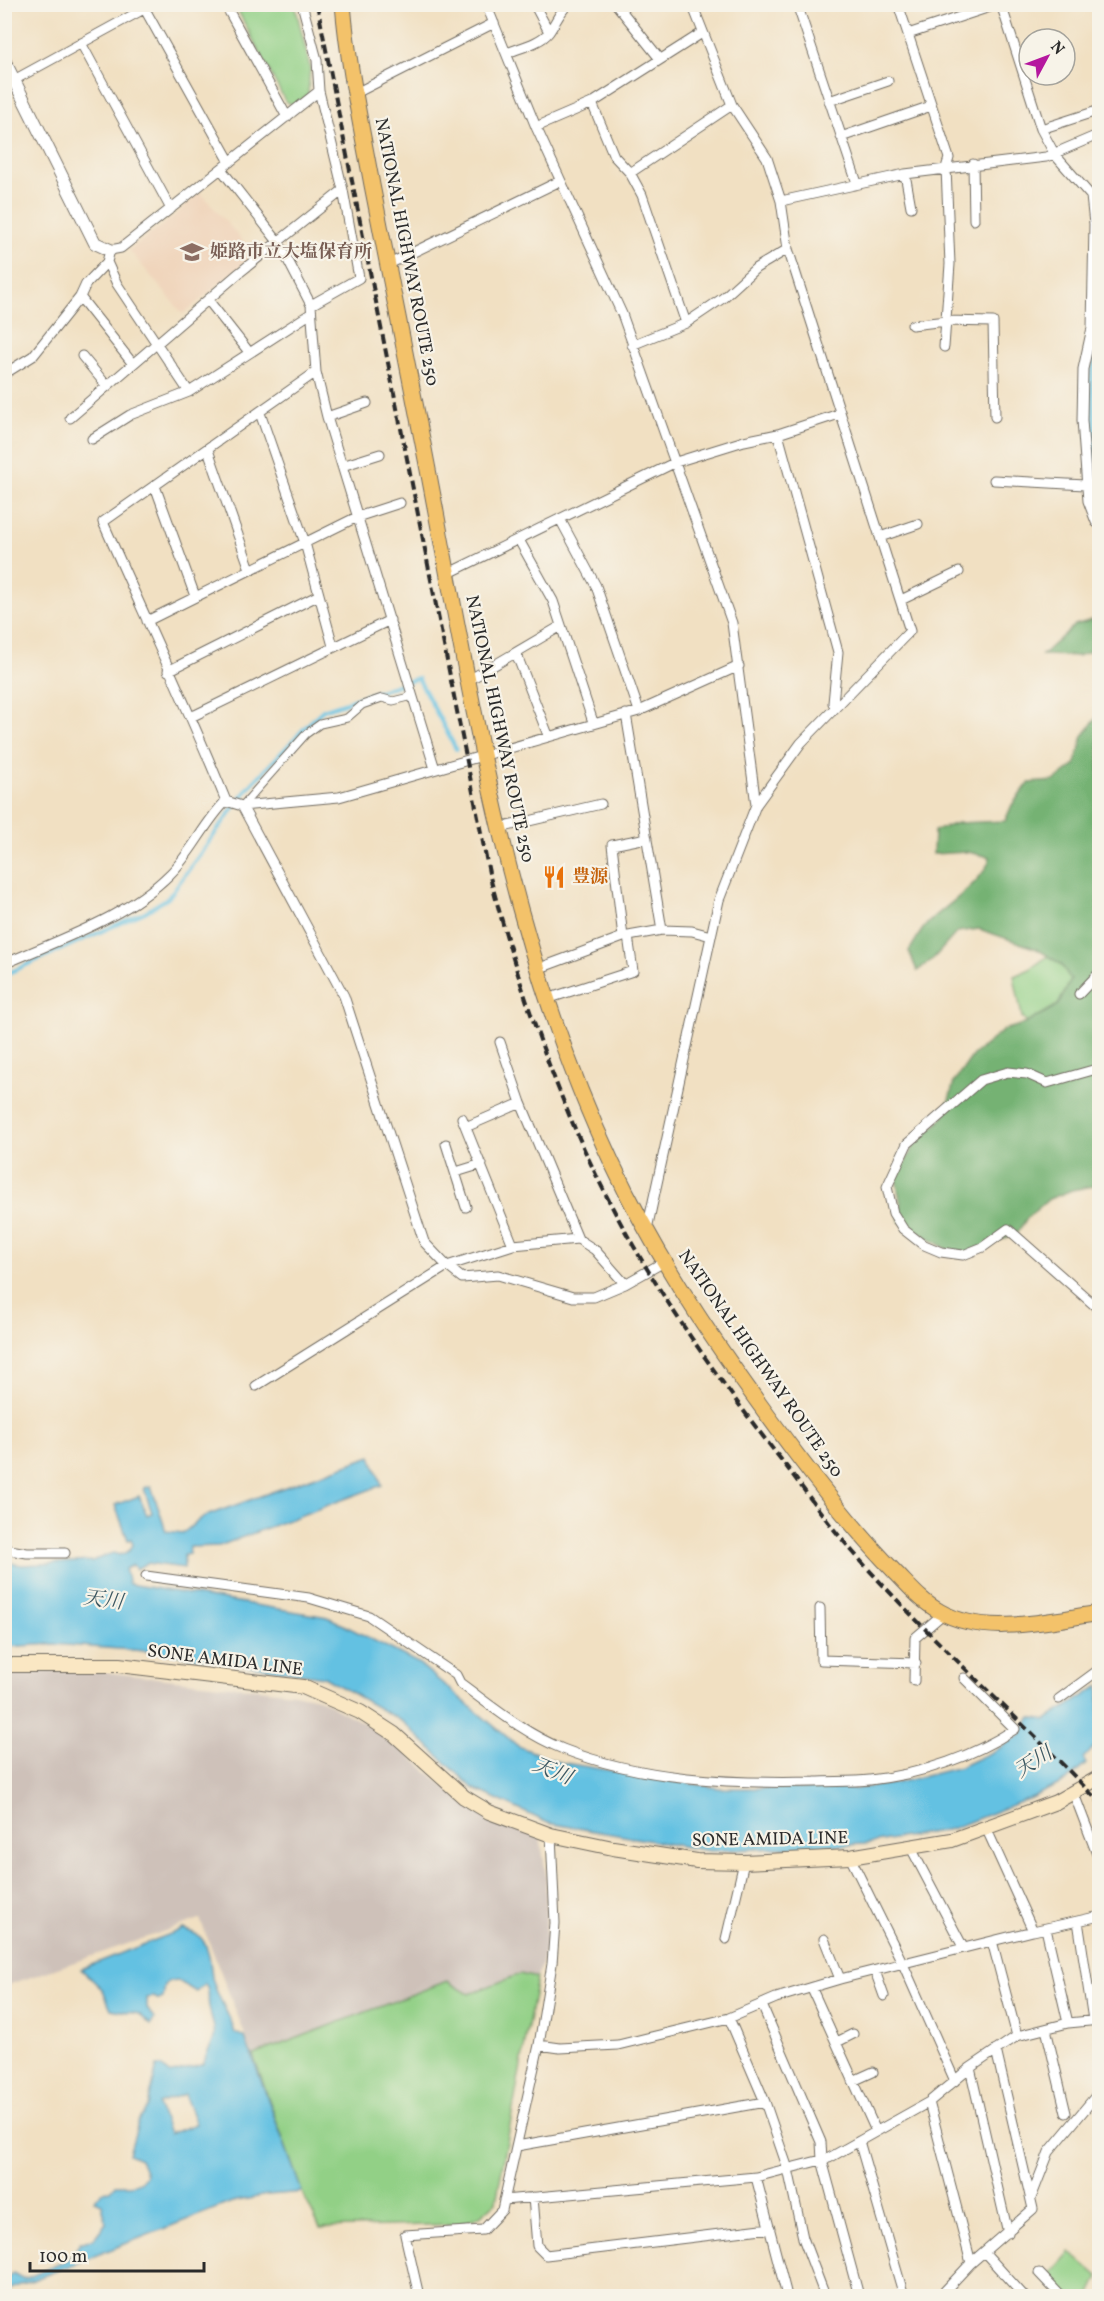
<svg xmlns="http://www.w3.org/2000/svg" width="1104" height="2301" font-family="Vollkorn,'Noto Serif JP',serif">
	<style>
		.built { fill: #f0d5bc }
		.industrial { fill: #cec1b9 }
		.green { fill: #92d086; stroke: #5e7e58; stroke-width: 1.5 }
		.forest { fill: #75b273; stroke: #506e4f; stroke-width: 1.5 }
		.water { fill: #64c1e2; stroke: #487686; stroke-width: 1.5; fill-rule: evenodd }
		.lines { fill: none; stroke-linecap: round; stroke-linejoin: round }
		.stream { stroke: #64c1e2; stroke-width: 4 }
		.pedestrian-casing { stroke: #706a60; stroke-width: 9 }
		.minor-casing { stroke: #706a60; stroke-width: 11 }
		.tertiary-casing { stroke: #706a60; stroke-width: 14 }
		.secondary-casing { stroke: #706a60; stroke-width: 16 }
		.trunk-casing { stroke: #706a60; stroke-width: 17 }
		.pedestrian { stroke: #fff; stroke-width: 7 }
		.minor { stroke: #fff; stroke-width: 9 }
		.tertiary { stroke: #fff; stroke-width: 12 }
		.secondary { stroke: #fae7c3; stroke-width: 14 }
		.trunk { stroke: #f3c26a; stroke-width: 15 }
		.rail { stroke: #2b2b2b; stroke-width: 4; stroke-dasharray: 9 4.5; stroke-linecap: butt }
		.labels { text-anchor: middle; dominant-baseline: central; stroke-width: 4.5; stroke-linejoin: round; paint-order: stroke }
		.education-label { font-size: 18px; font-weight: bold; fill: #785e54; stroke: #f7f3e8; text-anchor: start }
		.street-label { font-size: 18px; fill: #2b2b2b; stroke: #f7f3e8 }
		.food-label { font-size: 18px; font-weight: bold; fill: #c56008; stroke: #f7f3e8; text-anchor: start }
		.water-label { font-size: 20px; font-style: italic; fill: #3c5862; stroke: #f7f3e8 }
	</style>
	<rect width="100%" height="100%" fill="#f7f3e8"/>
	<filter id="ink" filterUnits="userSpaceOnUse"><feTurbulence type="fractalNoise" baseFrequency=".0167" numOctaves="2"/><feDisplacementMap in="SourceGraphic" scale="12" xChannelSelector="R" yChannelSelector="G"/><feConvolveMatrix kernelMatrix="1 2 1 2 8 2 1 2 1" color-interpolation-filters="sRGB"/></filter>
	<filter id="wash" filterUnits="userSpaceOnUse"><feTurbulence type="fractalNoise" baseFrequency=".008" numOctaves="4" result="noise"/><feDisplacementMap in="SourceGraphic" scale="24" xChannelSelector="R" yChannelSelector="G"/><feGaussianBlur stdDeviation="1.35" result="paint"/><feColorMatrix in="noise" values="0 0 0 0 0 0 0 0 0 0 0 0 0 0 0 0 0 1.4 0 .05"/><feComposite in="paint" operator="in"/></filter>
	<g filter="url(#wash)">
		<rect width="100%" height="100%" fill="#f1e0c2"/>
		<path class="built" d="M200 192 255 255 183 314 129 250 173 217Z"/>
		<path class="industrial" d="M27 1670 93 1671 294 1693 318 1698 384 1734 467 1806 540 1835 546 1876V1946L537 1978 519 1974 468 1994 447 1981 253 2055 200 1919 5 1986V1672Z"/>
		<path class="green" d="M235 5H295L310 67 308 95 293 105 285 101Z
			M1048 956 1061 964 1071 980 1058 1005 1027 1023 1022 1017 1014 976 1030 969Z
			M520 1974 537 1978 496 2202 480 2216 461 2224 320 2228 302 2192 253 2055 447 1981 469 1994Z
			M1070 2252 1099 2277 1090 2296H1066L1048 2277Z"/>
		<path class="forest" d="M1099 618V648L1078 656 1042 655 1075 625Z
			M1099 714V1185L1072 1190 1049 1199 1028 1217 1016 1234 969 1252 950 1251 899 1221 901 1205 896 1179 915 1144 944 1117 954 1082 973 1055 1004 1030 1027 1023 1058 1005 1071 980 1061 964 1037 949 979 929 957 932 933 959 917 971 909 951C915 942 920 931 927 924 944 906 986 881 990 857L968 852 933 854 934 831 957 823 1005 821 1012 805 1029 783 1054 781 1075 765 1083 736Z"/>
		<path class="water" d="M1099 334V485L1093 490 1089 487 1085 392Z
			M371 1456 382 1485 219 1546 190 1547 189 1554 184 1555V1568L147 1563 136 1569 133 1565 125 1569 129 1584 328 1617 418 1663 518 1746 558 1762 719 1788 855 1789 897 1783 960 1767 1000 1748 1021 1734 1031 1717 1046 1720 1099 1686V1744L1083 1758 1086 1764 1066 1781 1028 1799 951 1829 865 1844 710 1851 548 1823 473 1788 403 1722 324 1677 158 1652 53 1644 5 1647V1562L22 1565 92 1561 113 1553 120 1555 129 1551 133 1545 131 1539 128 1540 115 1505 139 1496 147 1515 152 1513 144 1488 151 1486 166 1531 183 1533 203 1517Z
			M183 1929C188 1931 196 1933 200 1937 210 1947 210 1964 212 1977 214 1991 230 2015 235 2033L245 2037 302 2192 268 2195 232 2202 5 2291V2280L13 2273 25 2279 69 2259 80 2243 94 2238 106 2223 102 2204 94 2201 102 2192 110 2191 115 2185C128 2185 140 2187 146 2174L140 2159 129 2154 138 2123 148 2106 157 2066H161L170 2074 204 2064C205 2054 209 2050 213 2041 217 2030 211 2019 209 2007 207 1997 211 1993 205 1984L196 1992 177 1980 169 1981 165 1985 163 1998 159 2000 154 1997 147 1998V2008L154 2019 151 2025 139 2014 111 2009 103 1990 81 1969ZM184 2094 196 2124 169 2134 158 2104Z"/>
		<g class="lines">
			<path class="stream" d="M4 975 145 912 168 898 249 787 312 720 323 710 418 678 456 749"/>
		</g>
	</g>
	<g filter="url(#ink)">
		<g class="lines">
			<g class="pedestrian-casing">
				<path id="pedestrian" d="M242 806 306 734 320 724 347 718 362 705 382 698 393 701 413 696"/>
			</g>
			<g class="minor-casing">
				<path id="minor" d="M142 4 230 162
					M225 4 287 117
					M486 4 536 127 622 314 732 623 756 805
					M534 4 549 32
					M616 4 660 59
					M797 4 857 183
					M898 4 949 158 946 168 950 264 944 347
					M1001 4 1041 129 1055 155 1091 196 1094 224 1092 328 1083 369 1082 420 1088 501 1096 522 1100 525
					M908 34 999 4
					M81 43 171 209
					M507 53C519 48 541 43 549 32 556 22 559 13 568 4
					M14 80 153 4
					M356 93 494 23
					M829 101 888 81
					M592 103 614 156 630 173
					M536 127 592 103 702 33
					M1041 129 1100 110
					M841 137 931 106
					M973 164 974 220
					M221 169 279 243 311 305 316 372 327 417 435 769
					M905 174 911 207
					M781 201 905 174 1046 157 1100 134
					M387 265 560 181
					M80 297 133 364
					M208 300 249 352
					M311 305 359 278 343 190 319 91
					M686 323 642 195 630 173 732 105
					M912 325 946 321 993 322 995 417
					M632 345 686 323 723 298 756 268 788 249
					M82 356 107 386
					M4 374 33 356 80 297 86 284 107 262
					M189 392 117 284 107 262 110 250 121 248 319 91 317 60 302 4
					M260 413 305 543 333 646
					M327 417 367 403
					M70 418 239 273 343 190
					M778 434 838 652 833 703 836 707
					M92 439 130 415 189 392 310 314
					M208 450 250 569
					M342 466 380 454
					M994 480 1085 485
					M155 486 195 596
					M560 519 596 586 639 711
					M880 537 918 524
					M519 540 553 601 593 722
					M447 574 676 462 744 441 778 434 839 414
					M901 600 959 572
					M147 621 357 517 400 503
					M516 653 548 735
					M168 671 319 595
					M469 680 561 626
					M626 714 662 930 692 931 711 936
					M191 717 390 620
					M226 801C188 707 144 615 103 522L316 372
					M226 801 242 806 339 797 639 711 739 666
					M242 806 344 996 424 1242 447 1266 513 1245 578 1239 595 1250 625 1284
					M499 828 601 804
					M623 937 612 845 647 838
					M4 964C60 939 126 918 170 874 192 853 204 823 226 801
					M537 969 623 937 662 930
					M1079 994 1100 972
					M547 999 633 971 628 936
					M500 1042 521 1103 578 1239
					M1100 1068 1047 1083 1027 1074 1008 1072 981 1080 907 1144 887 1187 893 1213 903 1229 922 1244 941 1252 963 1255 983 1247 1008 1229 1100 1310
					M462 1118 513 1245
					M468 1126 521 1103
					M446 1144 466 1207
					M456 1172 482 1164
					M647 1229 719 900 756 805 801 743 910 631 788 249 781 201 767 158 732 105 692 4
					M256 1386 447 1266 462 1278 498 1275 573 1297H594L625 1284 664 1262
					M4 1549 27 1553H65
					M146 1576 309 1598 369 1616 456 1675 460 1683C493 1707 525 1734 563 1749 642 1780 731 1784 815 1782 833 1781 852 1782 870 1780 921 1774 972 1757 1015 1729L964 1678
					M820 1608 821 1660 916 1663
					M914 1681 915 1638 943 1614
					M1059 1699 1100 1669
					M1074 1794 1100 1862
					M987 1830 1033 1931 1100 1916
					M911 1848 963 1947
					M850 1857 903 1964 955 2081
					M1078 1921 1093 2020
					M1046 1929 1068 2023
					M726 1939 744 1862
					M824 1939 840 1979
					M992 1941 1033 1931
					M875 1971 884 1996
					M812 1989 876 2131
					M762 2005 821 2142 822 2160 859 2296
					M729 2018 765 2102 788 2169 803 2238 825 2296
					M1046 2029 1066 2113
					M837 2042 853 2034
					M539 2045 560 2048 618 2045 729 2018 776 1998 840 1979 992 1941 1017 2036
					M970 2068 1008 2233
					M853 2081 873 2072
					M929 2102 971 2263
					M859 2141 904 2296
					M517 2146 765 2102
					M533 2197 537 2246 546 2255 770 2228
					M1031 2198 1049 2152 1100 2091
					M504 2200 756 2177
					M985 2253 1024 2296
					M1039 2273 1061 2296
					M419 2296 405 2235 483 2230 502 2210 539 2045 552 1964 555 1923 551 1835
					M787 2296 756 2177 829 2158 929 2102 970 2068 1017 2036 1068 2023 1100 2020
					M940 2296 971 2263 1033 2209 996 2050
					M1098 2296 1100 2294"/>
			</g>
			<g class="tertiary-casing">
				<path id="tertiary" d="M4 60 95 243 110 250"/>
			</g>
			<g class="secondary-casing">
				<path id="secondary" d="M4 1665H119L303 1687 360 1712 394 1734 464 1797 489 1812 551 1835 613 1848 697 1861 744 1862 850 1857 952 1840 1056 1802 1100 1777"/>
			</g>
			<g class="trunk-casing">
				<path id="trunk" d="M343 4C348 65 361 125 372 185 389 273 407 361 424 449 471 691 506 939 612 1163 661 1268 728 1363 797 1455 828 1496 860 1536 896 1573 909 1586 922 1602 939 1611 986 1638 1050 1620 1100 1613"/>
			</g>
			<use href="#pedestrian" class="pedestrian"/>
			<use href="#minor" class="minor"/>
			<use href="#tertiary" class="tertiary"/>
			<use href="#secondary" class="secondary"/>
			<use href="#trunk" class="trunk"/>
			<path class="rail" d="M317 4 489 873C525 1011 574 1150 649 1272 689 1338 735 1401 783 1462 806 1492 828 1524 853 1552 930 1640 1019 1717 1100 1803"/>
		</g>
	</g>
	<defs>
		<g id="school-bare" transform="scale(1.8)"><path d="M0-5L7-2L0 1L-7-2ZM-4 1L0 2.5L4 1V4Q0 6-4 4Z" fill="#8d6e63" stroke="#f7f3e8" stroke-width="2.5" paint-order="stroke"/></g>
		<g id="restaurant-bare" transform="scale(1.8)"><path d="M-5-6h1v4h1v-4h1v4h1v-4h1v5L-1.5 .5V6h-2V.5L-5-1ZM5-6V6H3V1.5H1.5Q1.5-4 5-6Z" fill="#e8710a" stroke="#f7f3e8" stroke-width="2.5" paint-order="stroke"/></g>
	</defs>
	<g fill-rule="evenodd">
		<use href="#school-bare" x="192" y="252"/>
		<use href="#restaurant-bare" x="554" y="877"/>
	</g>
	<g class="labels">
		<g class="education-label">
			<text x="210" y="252">姫路市立大塩保育所</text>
		</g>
		<g class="street-label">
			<text transform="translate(406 252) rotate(79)">NATIONAL HIGHWAY ROUTE 250</text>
			<text transform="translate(499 729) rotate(78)">NATIONAL HIGHWAY ROUTE 250</text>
			<text transform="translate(760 1364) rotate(55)">NATIONAL HIGHWAY ROUTE 250</text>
			<text transform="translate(225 1661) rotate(7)">SONE AMIDA LINE</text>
			<text transform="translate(770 1840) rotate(-1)">SONE AMIDA LINE</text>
		</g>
		<g class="food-label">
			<text x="572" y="877">豊源</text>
		</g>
		<g class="water-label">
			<text transform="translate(103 1601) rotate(7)">天川</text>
			<text transform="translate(1034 1763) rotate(-33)">天川</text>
			<text transform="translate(552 1772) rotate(22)">天川</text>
		</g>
	</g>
	<rect width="1104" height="2301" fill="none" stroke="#f7f3e8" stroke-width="24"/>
	<g transform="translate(1047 57) rotate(49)"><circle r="28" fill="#f7f3e8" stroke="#a5a39c" stroke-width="1.5"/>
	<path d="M0-4.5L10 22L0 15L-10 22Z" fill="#b5179e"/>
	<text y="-9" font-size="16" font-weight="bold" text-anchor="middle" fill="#2b2b2b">N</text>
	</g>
	<path d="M30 2262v9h174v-9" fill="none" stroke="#2b2b2b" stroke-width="3"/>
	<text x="39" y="2262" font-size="18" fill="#2b2b2b" stroke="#f7f3e8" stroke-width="4.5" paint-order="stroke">100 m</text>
</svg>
